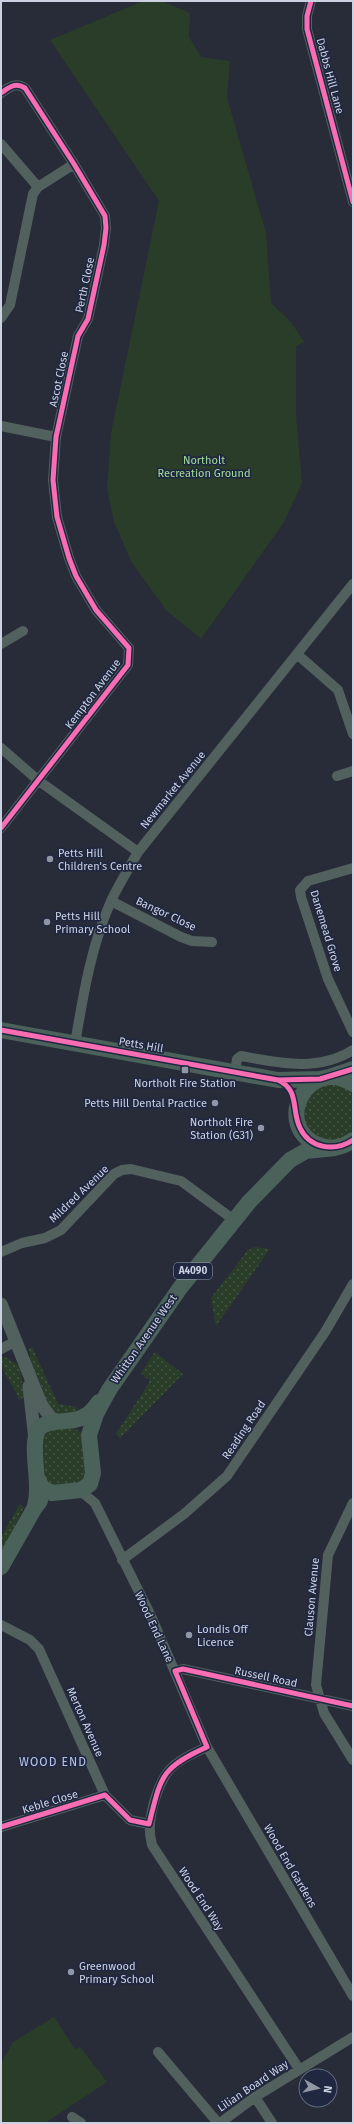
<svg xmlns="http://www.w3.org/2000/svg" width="354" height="2124" font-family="'Fira Sans',sans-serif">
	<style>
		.grass { fill: url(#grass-dots) }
		.green { fill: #2a3d28 }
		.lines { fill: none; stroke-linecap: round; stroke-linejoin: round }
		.minor { stroke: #52605e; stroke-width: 10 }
		.tertiary { stroke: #52605e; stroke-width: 13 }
		.primary { stroke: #4b625a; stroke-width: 16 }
		.cycleway-casing { stroke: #202841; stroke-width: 8 }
		.cycleway { stroke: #f96db3; stroke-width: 5 }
		.poi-dot { fill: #9297a6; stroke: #202841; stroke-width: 1.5 }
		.labels { text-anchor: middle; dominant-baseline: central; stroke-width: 3.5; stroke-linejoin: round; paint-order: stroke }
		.shield { fill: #202841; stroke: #989eb1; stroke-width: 1 }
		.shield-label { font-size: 10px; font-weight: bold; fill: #cbd1e1 }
		.street-label { font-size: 11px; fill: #cbd1e1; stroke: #202841 }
		.park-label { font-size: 11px; fill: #9fdc93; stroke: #202841 }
		.poi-label { font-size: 11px; fill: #cbd1e1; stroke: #202841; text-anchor: start }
		.neighbourhood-label { font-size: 12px; letter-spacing: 1px; fill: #b8c3e3; stroke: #202841 }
	</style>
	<defs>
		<pattern id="grass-dots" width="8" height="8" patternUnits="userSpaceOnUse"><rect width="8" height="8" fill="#2a3d28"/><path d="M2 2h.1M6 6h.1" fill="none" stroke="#485847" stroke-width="1.8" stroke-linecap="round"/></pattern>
	</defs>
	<rect width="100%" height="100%" fill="#282c39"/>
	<path class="grass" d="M327 1083 349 1089 353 1093V1132C338 1147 304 1141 303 1116 303 1110 306 1101 308 1095Z
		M255 1247 270 1249 216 1326 211 1298 248 1250Z
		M32 1347 58 1404 76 1407 78 1410C37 1429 50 1385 32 1369L29 1349Z
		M155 1352 183 1374 120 1438 116 1434 150 1381 141 1373Z
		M3 1356 20 1366 24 1397 19 1400C15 1385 1 1374 1 1359Z
		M74 1427 82 1434 86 1476 81 1482 56 1486 49 1484 45 1479 41 1441 46 1431Z
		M20 1504 24 1507 1 1555V1537Z"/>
	<path class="green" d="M143 1H162L190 13 189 37 201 57 230 61 227 98 266 233 271 303 291 322 304 342 296 346V416L302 483 284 522 201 639 167 611 132 563 114 522 107 488 111 433 159 201 50 40Z
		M54 2017 75 2049 80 2047 107 2082 45 2123H1V2064L13 2042Z"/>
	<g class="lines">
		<path class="minor" d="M311 1 307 16V29L353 202
			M1 93C10 87 15 82 25 88L74 164 105 216 106 228 104 245 88 319 78 336 56 437 53 480 57 517 69 558 76 576 96 610 129 648 128 665 1 828
			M1 144 38 187
			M1 318 10 305 33 194 38 187 74 164
			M1 426 56 437
			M1 644 23 631
			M298 655 338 690 353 734
			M1 748 39 781 138 852
			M337 776 353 771
			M353 868 308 881 300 890 301 897 328 979 353 1032
			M111 901 181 937 192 941 212 942
			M75 1044C83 996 91 946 111 901 119 884 129 868 138 852L353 584
			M235 1072 237 1059 241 1056C279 1063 318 1072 353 1050
			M1 1252 22 1243 45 1238 61 1230 114 1174 122 1170 131 1169 181 1181 234 1220
			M1 1349 16 1341
			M75 1491 84 1494 95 1503 151 1616 207 1747 353 1996
			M353 1503 328 1555 316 1685 324 1713 353 1760
			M122 1560 184 1514 227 1476 325 1332 353 1284
			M1 1625 30 1640 39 1649 105 1795 130 1820 149 1824
			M175 1671 183 1669 353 1706
			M207 1747C172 1763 163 1769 153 1806 150 1820 148 1830 152 1845L299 2069
			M1 1827 105 1795
			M158 2052 218 2123
			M255 2097 272 2123
			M72 2117 81 2123
			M220 2123 255 2097 353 2037"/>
		<path class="tertiary" d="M1 1304 41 1404 51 1418 59 1421
			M29 1386 35 1440"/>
		<path class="primary" d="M1 1030 278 1080 320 1079
			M329 1077 353 1069
			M353 1084C307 1055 272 1126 318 1145 330 1150 342 1148 353 1140
			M38 1479 42 1488 52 1493 81 1490 90 1484 93 1473 89 1435 96 1414 109 1390 180 1288 249 1202 290 1160 306 1151 335 1148
			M34 1509C43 1483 28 1448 39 1428 53 1417 71 1425 85 1416 91 1413 95 1407 99 1402
			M1 1567 34 1509 40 1501"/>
		<g class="cycleway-casing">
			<path id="cycleway" d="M311 1 307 16V29L353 202
				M1 93C10 87 15 82 25 88L74 164 105 216 106 228 104 245 88 319 78 336 56 437 53 480 57 517 69 558 76 576 96 610 129 648 128 665 1 828
				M1 1030 278 1080 320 1079 353 1069
				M278 1080C300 1090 291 1110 300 1128 310 1149 335 1152 353 1140
				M1 1827 105 1795 130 1820 149 1824C161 1777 160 1768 207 1747L175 1671 183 1669 353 1706"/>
		</g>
		<use href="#cycleway" class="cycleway"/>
	</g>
	<g class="poi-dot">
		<circle cx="50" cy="859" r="4"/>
		<circle cx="47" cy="922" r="4"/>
		<rect x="181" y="1066" width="8" height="8" rx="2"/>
		<circle cx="215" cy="1103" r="4"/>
		<circle cx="261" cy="1128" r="4"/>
		<circle cx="189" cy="1635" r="4"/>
		<circle cx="71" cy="1972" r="4"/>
	</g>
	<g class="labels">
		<rect class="shield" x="174" y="1263" width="38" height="16" rx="3"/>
		<g class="shield-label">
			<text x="193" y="1271">A4090</text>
		</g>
		<g class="street-label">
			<text transform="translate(330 76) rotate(75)">Dabbs Hill Lane</text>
			<text transform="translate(85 285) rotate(-78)">Perth Close</text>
			<text transform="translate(59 379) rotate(-78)">Ascot Close</text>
			<text transform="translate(93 694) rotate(-53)">Kempton Avenue</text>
			<text transform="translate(173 790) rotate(-51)">Newmarket Avenue</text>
			<text transform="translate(166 914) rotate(25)">Bangor Close</text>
			<text transform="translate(326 931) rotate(73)">Danemead Grove</text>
			<text transform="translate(141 1045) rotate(10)">Petts Hill</text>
			<text transform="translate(79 1194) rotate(-44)">Mildred Avenue</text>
			<text transform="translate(144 1339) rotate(-55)">Whitton Avenue West</text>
			<text transform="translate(244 1430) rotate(-56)">Reading Road</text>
			<text transform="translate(312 1597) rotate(-85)">Clauson Avenue</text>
			<text transform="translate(154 1627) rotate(65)">Wood End Lane</text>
			<text transform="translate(266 1677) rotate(12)">Russell Road</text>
			<text transform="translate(85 1722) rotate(66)">Merton Avenue</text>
			<text transform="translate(50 1802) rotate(-17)">Keble Close</text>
			<text transform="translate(290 1866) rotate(60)">Wood End Gardens</text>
			<text transform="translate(201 1899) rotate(57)">Wood End Way</text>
			<text transform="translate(253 2086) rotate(-34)">Lilian Board Way</text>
		</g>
		<g class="park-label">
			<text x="204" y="460">Northolt<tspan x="204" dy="13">Recreation Ground</tspan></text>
		</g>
		<g class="poi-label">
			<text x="58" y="853">Petts Hill<tspan x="58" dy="13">Children's Centre</tspan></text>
			<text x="55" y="916">Petts Hill<tspan x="55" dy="13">Primary School</tspan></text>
			<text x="185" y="1083" text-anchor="middle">Northolt Fire Station</text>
			<text x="207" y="1103" text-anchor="end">Petts Hill Dental Practice</text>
			<text x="253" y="1122" text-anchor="end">Northolt Fire<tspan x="253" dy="13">Station (G31)</tspan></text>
			<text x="197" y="1629">Londis Off<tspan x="197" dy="13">Licence</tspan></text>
			<text x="79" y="1966">Greenwood<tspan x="79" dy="13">Primary School</tspan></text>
		</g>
		<g class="neighbourhood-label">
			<text x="53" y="1762">WOOD END</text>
		</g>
	</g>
	<rect width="354" height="2124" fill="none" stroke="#cbd1e1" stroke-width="4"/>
	<g transform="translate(318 2088) rotate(98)"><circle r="19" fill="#202841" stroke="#646c81"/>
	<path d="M0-3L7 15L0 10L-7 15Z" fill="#9297a6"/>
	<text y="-6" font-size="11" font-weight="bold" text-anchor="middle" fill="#cbd1e1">N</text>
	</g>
</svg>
